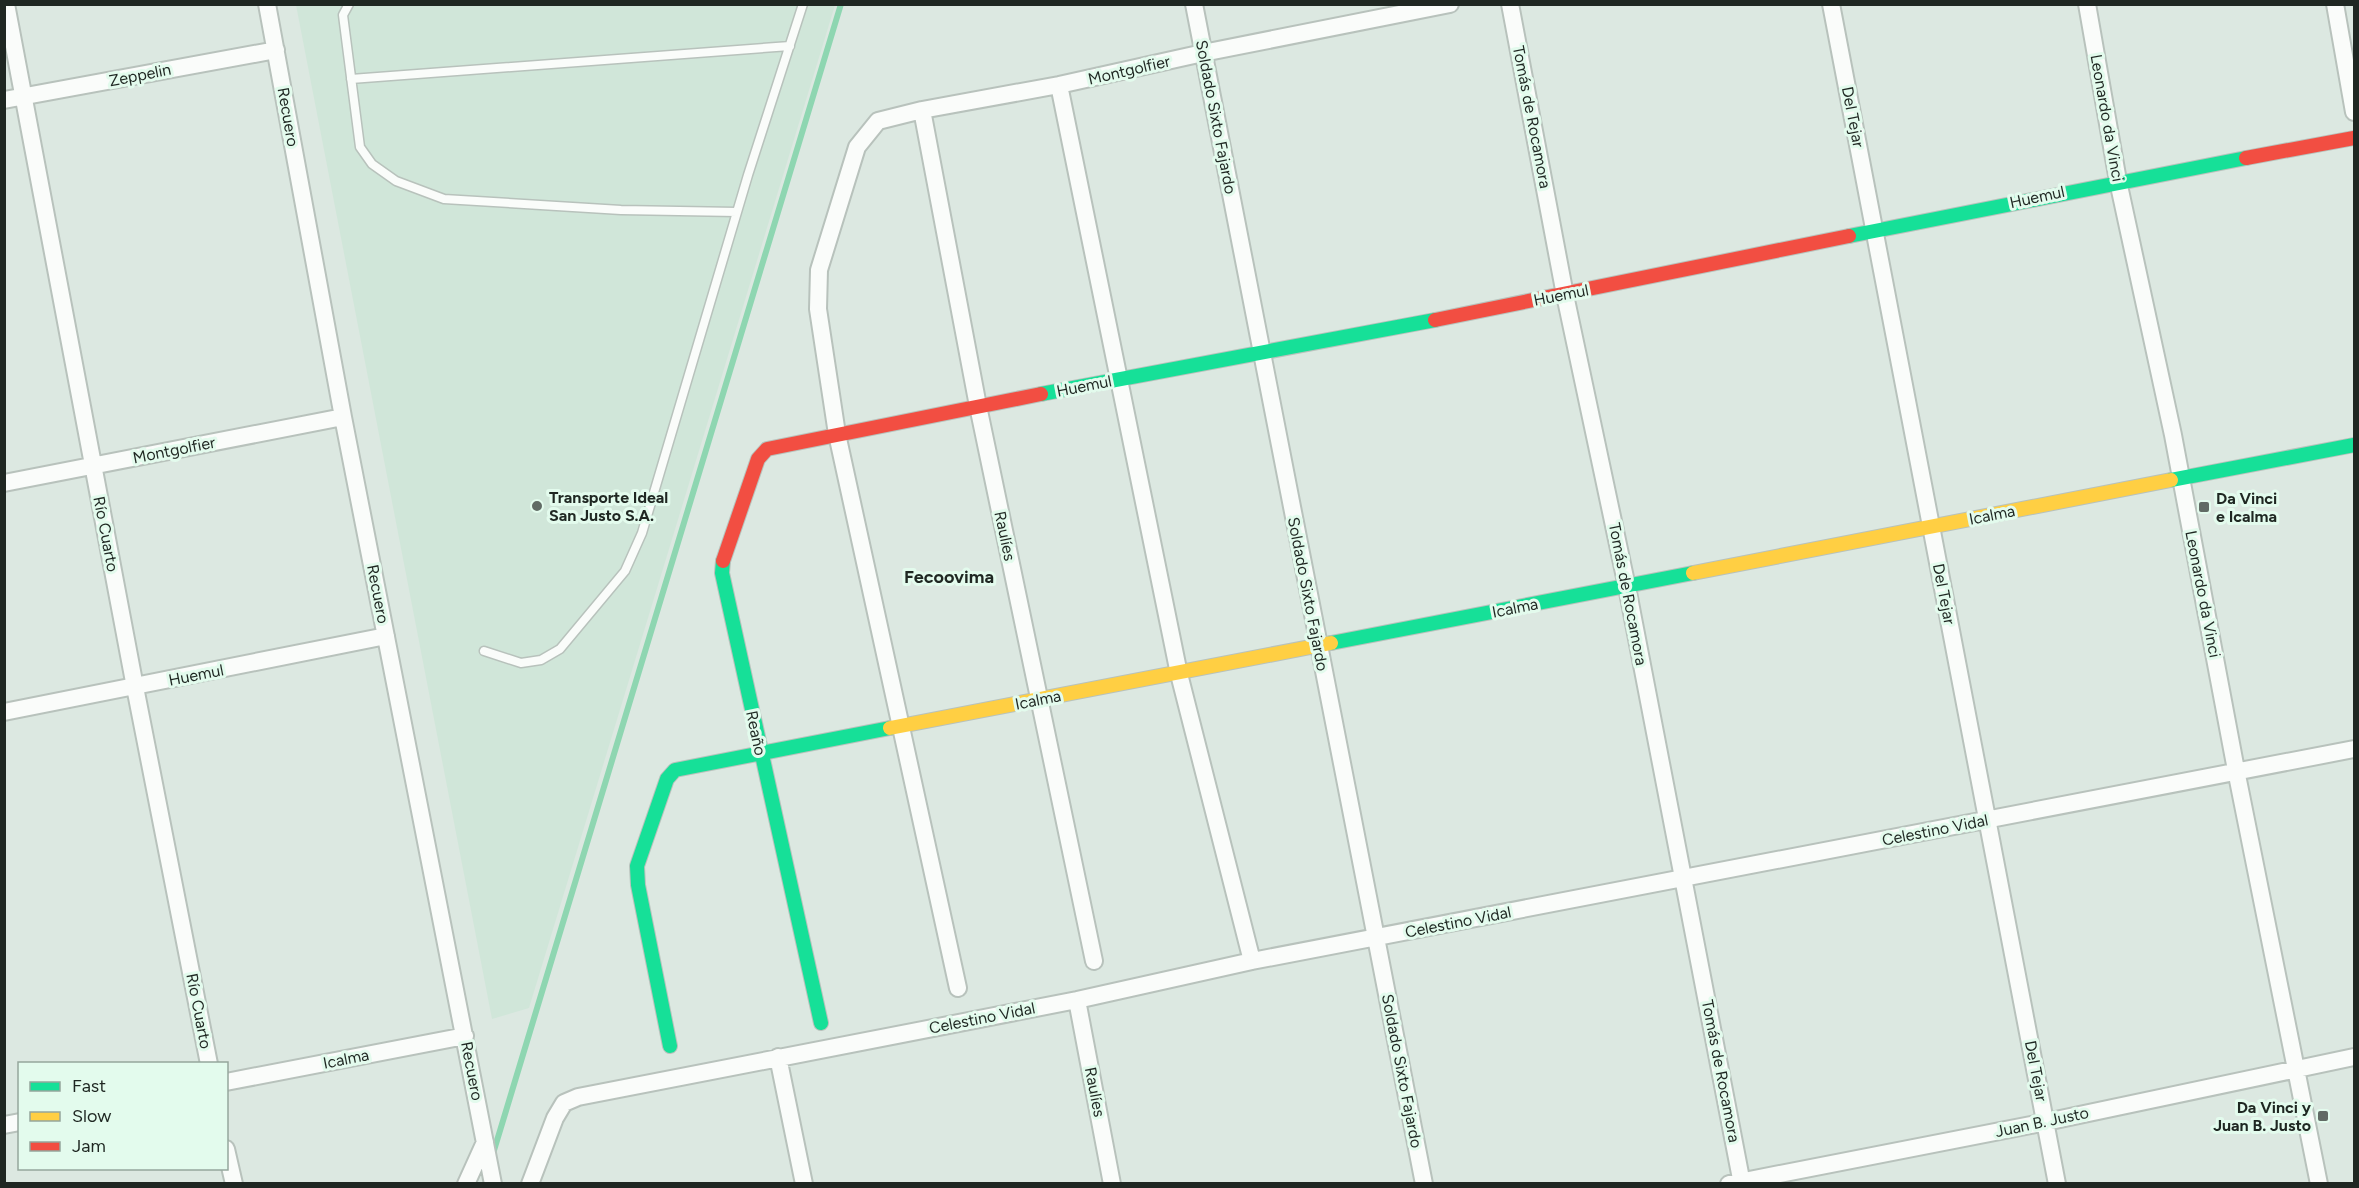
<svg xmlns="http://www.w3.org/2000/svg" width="2359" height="1188" font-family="Figtree,sans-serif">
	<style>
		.built { fill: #d0e6d9 }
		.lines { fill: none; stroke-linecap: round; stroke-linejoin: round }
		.stream { stroke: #8ed6b1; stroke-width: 6 }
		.lane-casing { stroke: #b8c2bc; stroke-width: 11 }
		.street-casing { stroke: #b8c2bc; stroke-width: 20 }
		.fast-casing { stroke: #b8c2bc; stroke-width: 16 }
		.slow-casing { stroke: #b8c2bc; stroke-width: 16 }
		.jam-casing { stroke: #b8c2bc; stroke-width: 16 }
		.lane { stroke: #fafcfa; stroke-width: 8 }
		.street { stroke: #fafcfa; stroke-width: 16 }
		.fast { stroke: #16e098; stroke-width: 14 }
		.slow { stroke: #ffcf43; stroke-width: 14 }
		.jam { stroke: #f24e42; stroke-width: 14 }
		.poi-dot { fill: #616b65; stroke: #e3fbed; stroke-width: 2 }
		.labels { text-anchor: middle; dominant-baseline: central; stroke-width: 6; stroke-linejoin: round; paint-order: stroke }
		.street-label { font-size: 16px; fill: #1f2722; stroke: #e3fbed }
		.poi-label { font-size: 16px; font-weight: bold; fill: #1f2722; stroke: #e3fbed; text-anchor: start }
		.neighbourhood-label { font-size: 18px; font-weight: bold; fill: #1f2722; stroke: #e3fbed }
	</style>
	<rect width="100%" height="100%" fill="#dce8e1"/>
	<path class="built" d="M296 5H835L529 1008 492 1019Z"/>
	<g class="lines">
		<path class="stream" d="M492 1157 841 4"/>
		<g class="lane-casing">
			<path id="lane" d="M349 4 343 15 360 147 372 164 396 181 444 199 621 210 737 212
				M351 79 790 46
				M484 651 521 663 541 660 560 649 625 571 642 533 748 175 803 4"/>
		</g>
		<g class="street-casing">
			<path id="street" d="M6 4 135 687 209 1064
				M267 4 343 417 493 1184
				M1194 4 1424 1184
				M1510 4 1565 295 1627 587 1742 1184
				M1831 4 2057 1184
				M2087 4 2118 181 2173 435 2236 770 2319 1184
				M2335 4 2354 112
				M1059 85 1179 674 1252 961
				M4 100 276 50
				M922 110 978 406 1094 961
				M4 483 343 417
				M4 712 386 636
				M958 988 837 434 818 309 819 270 857 147 878 121 922 110 1059 85 1203 53 1450 4
				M1077 1000 1112 1184
				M778 1057 804 1184
				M226 1082 465 1036
				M4 1125 20 1122
				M226 1149 234 1184
				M466 1184 485 1142
				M530 1184 555 1118 564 1103 578 1097 1077 1000 1252 961 2354 749
				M1729 1184 2046 1122 2354 1057"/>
		</g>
		<g class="fast-casing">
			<path id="fast" d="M1849 236 2246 158
				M1041 394 1435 320
				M2171 480 2354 445
				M723 561 722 573 821 1023
				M1331 643 1693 573
				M670 1046 638 885 637 866 667 779 675 770 890 728"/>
		</g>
		<g class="slow-casing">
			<path id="slow" d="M1693 573 2171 480
				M890 728 1331 643"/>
		</g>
		<g class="jam-casing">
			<path id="jam" d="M2246 158 2354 138
				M1435 320 1849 236
				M723 561 758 459 767 449 1041 394"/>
		</g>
		<use href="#lane" class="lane"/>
		<use href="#street" class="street"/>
		<use href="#fast" class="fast"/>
		<use href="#slow" class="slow"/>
		<use href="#jam" class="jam"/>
	</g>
	<g class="poi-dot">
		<circle cx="537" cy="506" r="6"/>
		<rect x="2198" y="501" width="12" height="12" rx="3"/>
		<rect x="2317" y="1110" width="12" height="12" rx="3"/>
	</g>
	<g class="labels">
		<g class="street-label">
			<text transform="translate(1129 70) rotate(-13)">Montgolfier</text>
			<text transform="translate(140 75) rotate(-11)">Zeppelin</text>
			<text transform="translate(288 117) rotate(80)">Recuero</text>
			<text transform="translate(1216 117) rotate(79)">Soldado Sixto Fajardo</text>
			<text transform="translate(1532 117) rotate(79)">Tomás de Rocamora</text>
			<text transform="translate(1853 117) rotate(79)">Del Tejar</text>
			<text transform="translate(2107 118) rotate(80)">Leonardo da Vinci</text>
			<text transform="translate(2037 197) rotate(-12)">Huemul</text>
			<text transform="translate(1561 295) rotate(-11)">Huemul</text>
			<text transform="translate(1084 386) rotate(-11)">Huemul</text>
			<text transform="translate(174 450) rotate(-11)">Montgolfier</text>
			<text transform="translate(1992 515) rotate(-11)">Icalma</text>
			<text transform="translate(106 534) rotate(79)">Río Cuarto</text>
			<text transform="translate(1005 536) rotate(78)">Raulíes</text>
			<text transform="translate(378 594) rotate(79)">Recuero</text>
			<text transform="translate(1308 594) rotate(79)">Soldado Sixto Fajardo</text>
			<text transform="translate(1628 594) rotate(79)">Tomás de Rocamora</text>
			<text transform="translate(1944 594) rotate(79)">Del Tejar</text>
			<text transform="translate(2203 594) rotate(79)">Leonardo da Vinci</text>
			<text transform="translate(1515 608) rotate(-11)">Icalma</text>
			<text transform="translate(196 675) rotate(-11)">Huemul</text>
			<text transform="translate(1038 700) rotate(-11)">Icalma</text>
			<text transform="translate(756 733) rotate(78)">Reaño</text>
			<text transform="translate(1935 830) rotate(-11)">Celestino Vidal</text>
			<text transform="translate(1458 922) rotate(-11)">Celestino Vidal</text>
			<text transform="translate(199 1011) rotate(79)">Río Cuarto</text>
			<text transform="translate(982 1018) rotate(-11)">Celestino Vidal</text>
			<text transform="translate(346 1059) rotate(-11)">Icalma</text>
			<text transform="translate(472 1071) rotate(79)">Recuero</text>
			<text transform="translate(1402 1071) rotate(79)">Soldado Sixto Fajardo</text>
			<text transform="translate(1721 1071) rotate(79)">Tomás de Rocamora</text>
			<text transform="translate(2036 1071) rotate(79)">Del Tejar</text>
			<text transform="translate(1095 1092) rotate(79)">Raulíes</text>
			<text transform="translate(2042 1122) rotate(-12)">Juan B. Justo</text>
		</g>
		<g class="poi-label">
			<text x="549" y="497">Transporte Ideal<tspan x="549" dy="18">San Justo S.A.</tspan></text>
			<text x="2216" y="498">Da Vinci<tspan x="2216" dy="18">e Icalma</tspan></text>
			<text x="2311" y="1107" text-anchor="end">Da Vinci y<tspan x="2311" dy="18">Juan B. Justo</tspan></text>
		</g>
		<g class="neighbourhood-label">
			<text x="949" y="577">Fecoovima</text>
		</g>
	</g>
	<rect width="2359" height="1188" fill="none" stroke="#1f2722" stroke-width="12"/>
	<rect x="18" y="1062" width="210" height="108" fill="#e3fbed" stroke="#95a69c" stroke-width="1.5"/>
	<rect x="30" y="1082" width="30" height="9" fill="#16e098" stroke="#95a69c" stroke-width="1.5"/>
	<text x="72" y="1092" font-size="18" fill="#1f2722">Fast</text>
	<rect x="30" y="1112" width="30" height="9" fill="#ffcf43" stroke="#95a69c" stroke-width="1.5"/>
	<text x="72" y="1122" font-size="18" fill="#1f2722">Slow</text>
	<rect x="30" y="1142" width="30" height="9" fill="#f24e42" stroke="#95a69c" stroke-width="1.5"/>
	<text x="72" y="1152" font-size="18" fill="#1f2722">Jam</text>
</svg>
